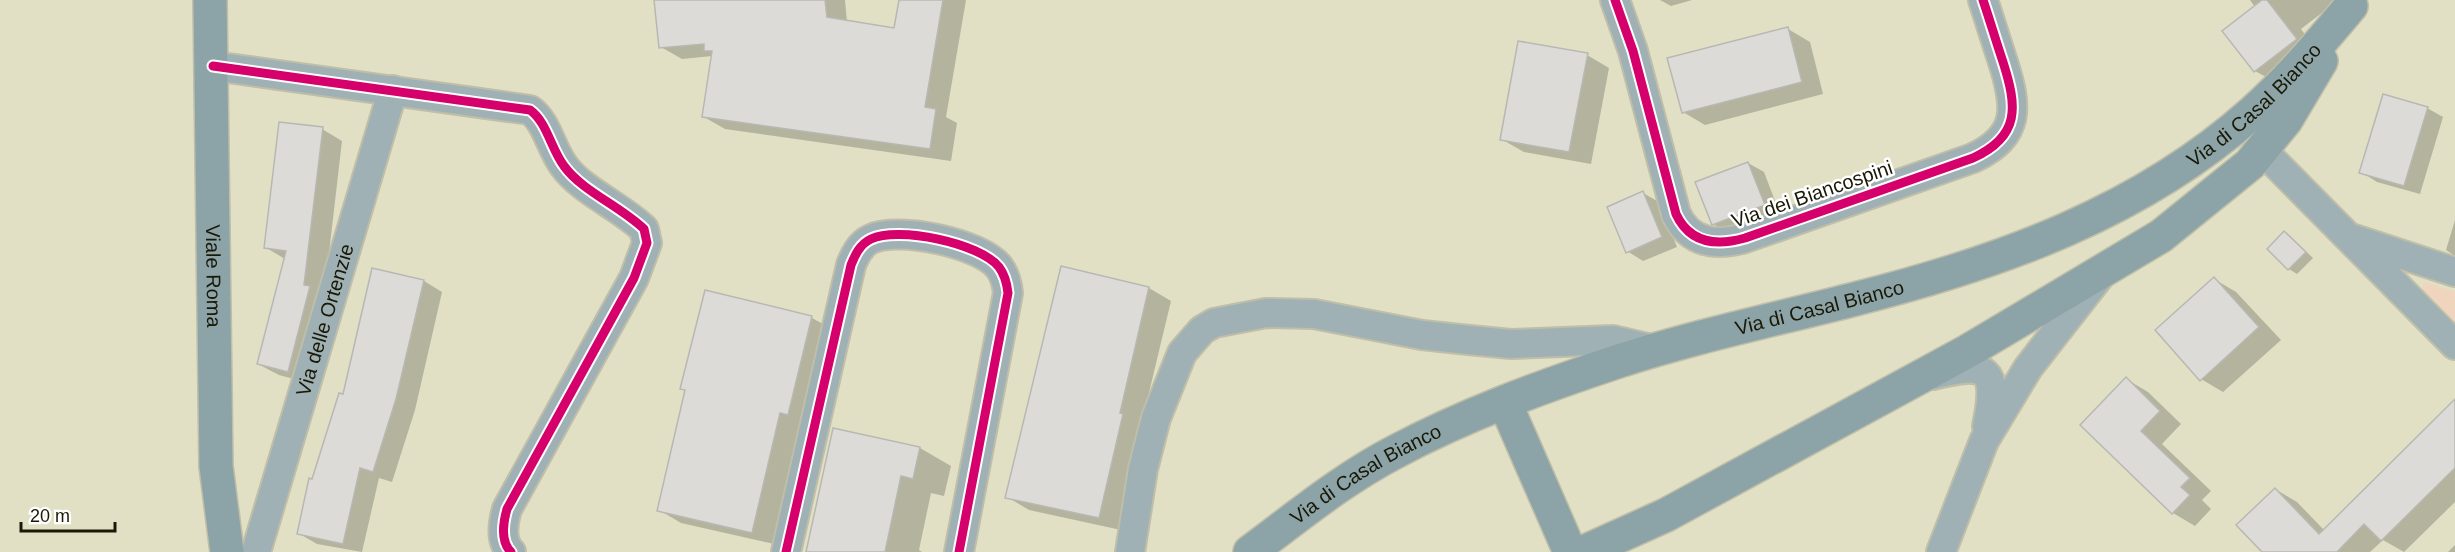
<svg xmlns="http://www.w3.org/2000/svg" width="2455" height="552" font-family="Arial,sans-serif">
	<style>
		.green { fill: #efd5be }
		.shadow { fill: #0003 }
		.building { fill: #dcdbd7; stroke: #b8b8b3; stroke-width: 1.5 }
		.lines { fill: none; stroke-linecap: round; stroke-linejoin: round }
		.street-casing { stroke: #bfbea9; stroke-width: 32 }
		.secondary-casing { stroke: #bfbea9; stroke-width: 36 }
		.street { stroke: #9fb1b4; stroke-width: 28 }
		.secondary { stroke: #8ca4a8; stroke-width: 33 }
		.cycleway-casing { stroke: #fff; stroke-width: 13 }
		.cycleway { stroke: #d6006c; stroke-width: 9 }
		.labels { text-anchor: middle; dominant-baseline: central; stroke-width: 5; stroke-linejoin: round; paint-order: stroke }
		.street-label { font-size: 20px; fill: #1a1907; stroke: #fff }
	</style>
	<rect width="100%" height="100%" fill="#e1e0c5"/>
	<path class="green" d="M2424 282 2455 292V334L2419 297Z"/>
	<path class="shadow" d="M656 0H845L847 22 895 30 900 0H966L946 117 957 123 951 161 725 129 704 117 712 56 682 59 661 47Z
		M1660 0H1692L1671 6Z
		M2250 0H2334L2336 2 2301 29 2318 52 2277 83 2255 71V7Z
		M1788 29 1810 42 1823 94 1705 125 1683 112Z
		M1587 55 1609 68 1591 164 1524 152 1501 139Z
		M2427 108 2443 117 2420 194 2377 182 2361 172Z
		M322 129 342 141 324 296 308 383 279 375 258 364 285 259 265 247Z
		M1748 163 1764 172 1780 214 1729 233 1713 224Z
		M1643 193 1659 202 1677 247 1643 261 1627 251Z
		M2455 220V256L2446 250Z
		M2284 233 2292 238 2313 258 2297 274 2289 269 2269 249Z
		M1062 267 1149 288 1171 301 1141 426 1121 530 1029 510 1007 497Z
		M2214 279 2236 292 2281 340 2223 392 2201 379Z
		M424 281 442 292 415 410 392 482 379 478 362 552 317 544 298 533 313 481 344 396Z
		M812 318 834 330 774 544 681 523 659 510 686 391 682 389Z
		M2126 379 2148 392 2181 424 2162 444 2211 491 2202 500 2211 509 2195 526 2173 513 2082 425Z
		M2455 402V502L2404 552 2383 540 2370 552H2264L2275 489 2297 502 2324 530Z
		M834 430 920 448 951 466 944 496 931 493 919 550 922 552H810Z
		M2455 545V552H2448Z"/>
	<path class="building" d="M654 0H825L827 17 894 28 899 0H943L925 107 936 109 930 149 702 117 712 51H704V44L659 48Z
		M2262 0H2267L2297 39 2254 72 2222 31Z
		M1788 27 1802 82 1682 113 1667 58Z
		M1518 41 1588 53 1569 152 1500 140Z
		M2383 94 2428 107 2404 186 2359 173Z
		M279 122 323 127 304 285 310 286 288 372 257 364 286 251 264 248Z
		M1748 162 1765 205 1712 225 1695 182Z
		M1643 191 1662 237 1626 253 1607 207Z
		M2284 231 2306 252 2288 270 2267 249Z
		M1061 266 1149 287 1120 413 1123 414 1099 518 1005 498Z
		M372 268 424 280 396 399 373 472 360 468 343 544 297 534 309 478 312 479 339 393 343 394Z
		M2214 277 2259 327 2200 381 2155 330Z
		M705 290 812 316 788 415 780 413 752 533 657 511 685 390 680 389Z
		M2126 377 2160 411 2141 431 2190 478 2181 487 2190 495 2172 514 2080 425Z
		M2455 399V468L2381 541 2364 524 2337 552H2262L2236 525 2275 488 2319 534Z
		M833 428 920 447 913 479 901 476 885 552H806Z"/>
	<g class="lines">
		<g class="street-casing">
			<g id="street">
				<path d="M1615 0 1633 51 1676 214C1690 244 1717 246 1745 238L1973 158C2021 136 2017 106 2003 62 1996 41 1990 21 1983 0"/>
				<path d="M213 66 530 110C547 122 551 149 564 166 582 191 620 206 644 229L647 243 634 278 507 509C503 523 500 541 511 552"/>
				<path d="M2262 150 2455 345"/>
				<path d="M2354 239 2455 272"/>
				<path d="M1933 375C1988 361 1999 368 1987 426"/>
				<path id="s1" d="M256 552 393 90"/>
				<path d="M786 552 851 265C855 255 860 244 871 239 898 226 980 243 999 267 1005 275 1007 284 1008 293L959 552"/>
				<path d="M1130 552 1143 469 1156 418 1182 353 1202 330 1214 323 1266 313 1314 314 1422 335 1469 340 1511 344 1613 340 1656 350"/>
				<path d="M1941 552 1984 441 2028 368 2099 277"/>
			</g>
		</g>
		<g class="secondary-casing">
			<g id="secondary">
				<path id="s2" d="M210 0 216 466 227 552"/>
				<path d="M1505 403 1570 552"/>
				<path id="s3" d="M1250 552C1297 517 1343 479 1395 452 1464 415 1541 387 1616 362 1695 336 1778 319 1859 298 2001 262 2141 212 2253 112 2289 80 2320 43 2351 6"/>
				<path d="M1584 552 1666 515 1968 351 2161 236 2250 164 2286 120 2321 61"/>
			</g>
		</g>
		<use href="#street" class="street"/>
		<use href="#secondary" class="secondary"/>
		<g class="cycleway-casing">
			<path id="cycleway" d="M1615 0 1633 51 1676 214C1690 244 1717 246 1745 238L1973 158C2021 136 2017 106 2003 62 1996 41 1990 21 1983 0
				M213 66 530 110C547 122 551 149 564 166 582 191 620 206 644 229L647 243 634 278 507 509C503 523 500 541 511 552
				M786 552 851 265C855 255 860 244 871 239 898 226 980 243 999 267 1005 275 1007 284 1008 293L959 552"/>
		</g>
		<use href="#cycleway" class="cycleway"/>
	</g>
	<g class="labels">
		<g class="street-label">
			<text stroke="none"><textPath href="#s3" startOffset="1112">Via di Casal Bianco</textPath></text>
			<text transform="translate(1812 194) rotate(-19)">Via dei Biancospini</text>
			<text stroke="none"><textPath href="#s2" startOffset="276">Viale Roma</textPath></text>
			<text stroke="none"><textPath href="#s3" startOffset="626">Via di Casal Bianco</textPath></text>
			<text stroke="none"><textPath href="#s1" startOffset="242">Via delle Ortenzie</textPath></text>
			<text stroke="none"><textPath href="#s3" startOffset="140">Via di Casal Bianco</textPath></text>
		</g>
	</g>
	<path d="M21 522v9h94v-9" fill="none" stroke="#1a1907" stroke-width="3"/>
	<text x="30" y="522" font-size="18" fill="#1a1907" stroke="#ffffff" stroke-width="4.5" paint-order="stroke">20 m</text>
</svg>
